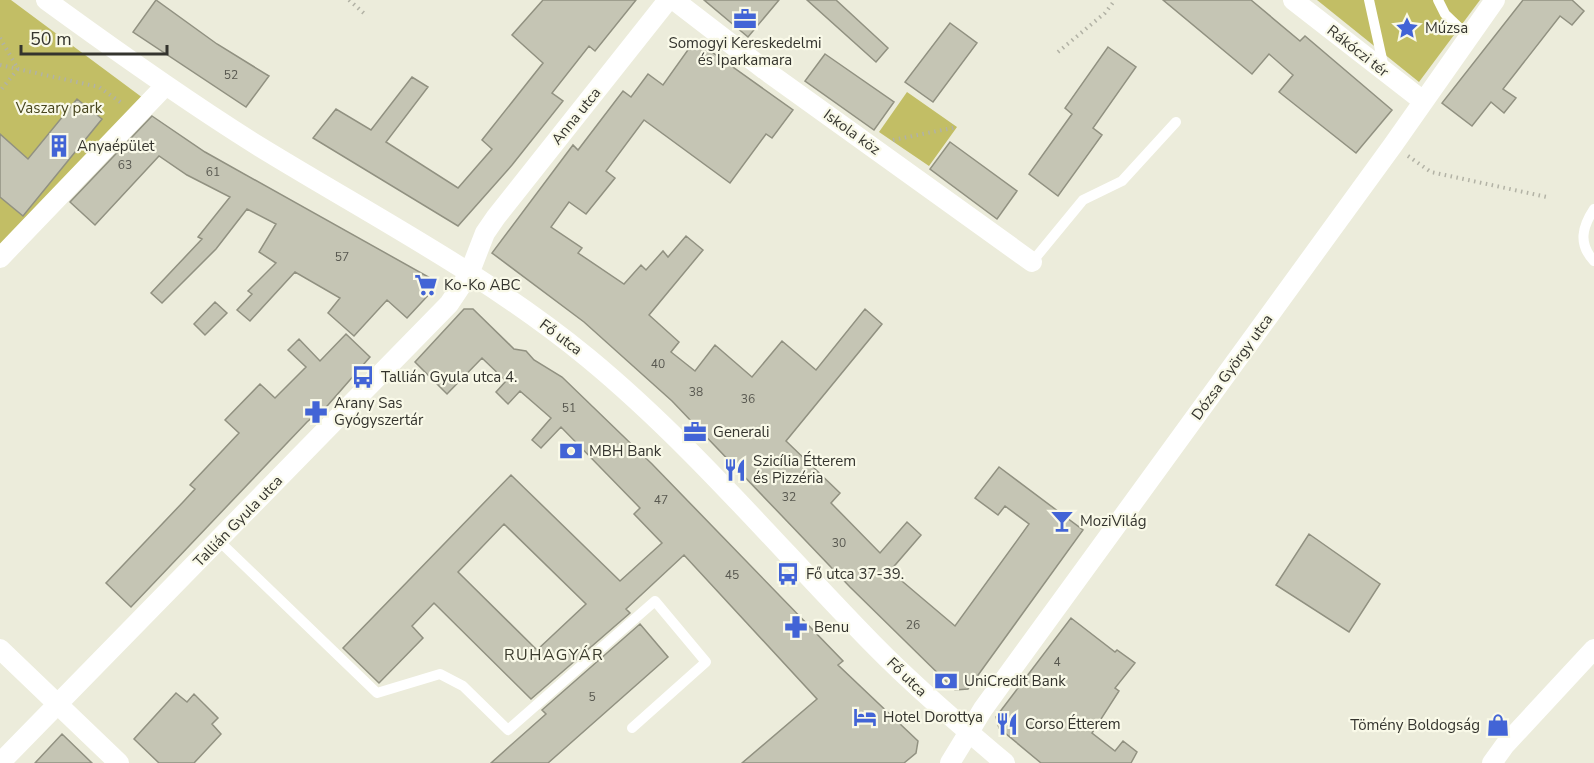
<svg xmlns="http://www.w3.org/2000/svg" width="1594" height="763" font-family="'Nunito Sans',sans-serif">
	<style>
		.green { fill: #c2be65 }
		.building { fill: #c5c5b4; stroke: #919181; stroke-width: 1.5; fill-rule: evenodd }
		.lines { fill: none; stroke-linecap: round; stroke-linejoin: round }
		.path { stroke: #b2b2a5; stroke-width: 4; stroke-dasharray: 1.5 4.5; stroke-linecap: butt }
		.lane { stroke: #fff; stroke-width: 10 }
		.street { stroke: #fff; stroke-width: 20 }
		.labels { text-anchor: middle; dominant-baseline: central; stroke-width: 4.5; stroke-linejoin: round; paint-order: stroke }
		.number-label { font-size: 12px; fill: #585850 }
		.poi-label { font-size: 15px; fill: #34342e; stroke: #f9f9e8; text-anchor: start }
		.street-label { font-size: 15px; fill: #34342e; stroke: #f9f9e8 }
		.park-label { font-size: 15px; fill: #48461f; stroke: #f9f9e8 }
		.neighbourhood-label { font-size: 16px; letter-spacing: 1.5px; fill: #3b3b2d; stroke: #f9f9e8 }
	</style>
	<rect width="100%" height="100%" fill="#ececdb"/>
	<path class="green" d="M0 0H11L147 101 0 253Z
		M1317 0H1480L1419 82Z
		M907 92 957 127 929 166 879 132Z"/>
	<path class="building" d="M156 0 217 44 269 76 246 107 133 32Z
		M543 0H636L595 51 589 46 552 93 563 101 512 165 458 226 313 138 336 109 371 130 412 77 428 87 386 142 458 188 492 149 482 140 543 63 512 35Z
		M704 0H779L748 37Z
		M807 0H836L888 48 876 62Z
		M1163 0H1251L1300 41 1305 36 1392 110 1356 153 1279 92 1293 75 1269 54 1252 74Z
		M1523 0H1572L1584 11 1572 25 1560 16 1503 89 1516 98 1504 113 1491 102 1472 126 1442 103Z
		M950 23 977 43 933 102 905 82Z
		M695 40 793 110 772 138 766 134 730 183 644 120 606 171 615 178 586 214 569 202 551 227 582 248 578 253 624 284 641 265 646 270 663 251 668 257 686 236 703 250 649 315 679 342 671 352 695 371 715 345 752 377 782 341 816 370 865 309 882 324 786 441 840 493 831 503 880 553 907 522 921 535 890 571 955 626 1029 524 1005 506 998 515 975 498 999 467 1083 530 968 689 955 690 850 587 672 401 584 322 492 253 573 145 578 150 623 91 631 97 648 74 663 85Z
		M1108 47 1136 67 1093 128 1102 135 1058 196 1029 174 1072 114 1065 108Z
		M825 54 894 102 874 130 805 81Z
		M77 99 102 119 23 216 0 197V134L28 159Z
		M152 116 205 152 432 279 434 289 407 318 387 300 354 336 328 313 340 298 295 272 250 321 237 310 252 294 248 291 276 263 259 252 276 224 247 209 216 249 162 303 151 293 202 239 198 237 230 197 187 175 159 156 95 225 70 202Z
		M950 142 1017 191 997 219 930 169Z
		M215 302 227 313 205 335 194 324Z
		M464 309H473L514 349 526 351 534 360 562 377 652 464 843 661 838 665 918 741 916 753 904 763H742L817 699 684 555 626 609 630 613 531 699 434 603 412 626 423 638 379 683 343 648 511 475 620 581 662 543 634 514 640 508 561 427 541 448 532 440 551 418 520 391 508 404 496 392 506 381 482 358 447 394 415 362ZM504 524 586 604 537 650 458 572Z
		M346 334 370 357 328 405 317 417 315 415 307 422 131 607 106 583 184 501 195 489 190 485 239 433 225 420 260 384 275 398 306 367 288 350 299 339 320 361Z
		M1309 534 1380 584 1349 632 1276 585Z
		M1071 618 1115 652 1117 650 1135 663 1115 688 1119 691 1092 733 1115 751 1123 741 1137 752 1131 763H1041L999 728 996 717Z
		M640 624 668 657 548 763H491L546 714 542 710Z
		M176 693 187 702 194 694 218 718 212 724 221 734 194 763H159L134 739Z
		M62 734 92 763H35Z"/>
	<g class="lines">
		<path class="path" d="M349 0 366 15
			M0 38 18 69 0 91
			M1058 52 1105 13 1115 0
			M0 65 99 87 123 104
			M893 140 957 127
			M1408 156 1431 172 1547 197"/>
		<path class="lane" d="M1369 0 1384 68
			M1438 0 1445 14 1469 37
			M1594 209C1582 227 1578 244 1594 261
			M1032 262 1083 200 1122 181 1176 122
			M219 541 377 693 440 674 463 686 508 730 655 601 706 662 632 728"/>
		<path class="street" d="M46 0C116 51 186 101 260 147 371 215 487 275 588 358 690 442 779 548 872 643 913 685 959 724 1005 763
			M674 0 765 70 1032 262
			M1293 0 1423 101
			M0 258 165 86
			M0 649 119 763
			M0 763 449 304 469 274 485 233 496 217 668 0
			M950 763 983 709 1393 145 1495 0
			M1492 763 1505 745 1594 649"/>
	</g>
	<defs>
		<g id="office-bare" transform="scale(1.8)"><path d="M-6-3h4V-5.5h4V-3h4V5H-6ZM-1-4.5V-3h2v-1.5ZM-6 0V1H6V0Z" fill="#4264d6" stroke="#f9f9e8" stroke-width="2.5" paint-order="stroke"/></g>
		<g id="sight-bare" transform="scale(1.8)"><path d="M0-6L1.8-2.2L6-1.7L2.9 1.2L3.7 5.4L0 3.3L-3.7 5.4L-2.9 1.2L-6-1.7L-1.8-2.2Z" fill="#4264d6" stroke="#f9f9e8" stroke-width="2.5" paint-order="stroke"/></g>
		<g id="building-bare" transform="scale(1.8)"><path d="M-4-6H4V6H1V3H-1V6H-4ZM-2.5-4.3h1.7v1.8h-1.7ZM.8-4.3h1.7v1.8H.8ZM-2.5-1h1.7V.8h-1.7ZM.8-1h1.7V.8H.8Z" fill="#4264d6" stroke="#f9f9e8" stroke-width="2.5" paint-order="stroke"/></g>
		<g id="supermarket-bare" transform="scale(1.8)"><path d="M-6-5.5h2.5l.6 2H6L4.5 2H-2.5L-4.4-4H-6ZM-1.5 3.2a1.3 1.3 0 1 0 .1 0ZM3 3.2a1.3 1.3 0 1 0 .1 0Z" fill="#4264d6" stroke="#f9f9e8" stroke-width="2.5" paint-order="stroke"/></g>
		<g id="bus-bare" transform="scale(1.8)"><path d="M-5-6H5V4H4V6H2V4H-2V6H-4V4H-5ZM-3.5-4V0h7V-4ZM-3.5 1.2v1.5H-2V1.2ZM2 1.2v1.5H3.5V1.2Z" fill="#4264d6" stroke="#f9f9e8" stroke-width="2.5" paint-order="stroke"/></g>
		<g id="pharmacy-bare" transform="scale(1.8)"><path d="M-2-6h4v4h4v4h-4v4h-4v-4h-4v-4h4Z" fill="#4264d6" stroke="#f9f9e8" stroke-width="2.5" paint-order="stroke"/></g>
		<g id="bank-bare" transform="scale(1.8)"><path d="M-6-4H6V4H-6ZM0-2.3a2.3 2.3 0 1 0 0 4.6a2.3 2.3 0 1 0 0-4.6Z" fill="#4264d6" stroke="#f9f9e8" stroke-width="2.5" paint-order="stroke"/></g>
		<g id="restaurant-bare" transform="scale(1.8)"><path d="M-5-6h1v4h1v-4h1v4h1v-4h1v5L-1.5 .5V6h-2V.5L-5-1ZM5-6V6H3V1.5H1.5Q1.5-4 5-6Z" fill="#4264d6" stroke="#f9f9e8" stroke-width="2.5" paint-order="stroke"/></g>
		<g id="bar-bare" transform="scale(1.8)"><path d="M-6-5H6L.8 .8V4.5H3.5V6h-7V4.5H-.8V.8Z" fill="#4264d6" stroke="#f9f9e8" stroke-width="2.5" paint-order="stroke"/></g>
		<g id="hotel-bare" transform="scale(1.8)"><path d="M-6-4.5h1.5V1H6V5H4.5V3h-9V5H-6ZM-4 0a1.8 1.8 0 1 1 3.6 0ZM.5 0V-2.5h3Q6-2.5 6 0Z" fill="#4264d6" stroke="#f9f9e8" stroke-width="2.5" paint-order="stroke"/></g>
		<g id="shop-bare" transform="scale(1.8)"><path d="M-5-2.5h2.3a2.7 3.5 0 0 1 5.4 0H5L5.5 6h-11ZM-1.5-2.5h3a1.5 2.3 0 0 0-3 0Z" fill="#4264d6" stroke="#f9f9e8" stroke-width="2.5" paint-order="stroke"/></g>
	</defs>
	<g fill-rule="evenodd">
		<use href="#office-bare" x="745" y="19"/>
		<use href="#sight-bare" x="1407" y="28"/>
		<use href="#building-bare" x="59" y="146"/>
		<use href="#supermarket-bare" x="426" y="285"/>
		<use href="#bus-bare" x="363" y="377"/>
		<use href="#pharmacy-bare" x="316" y="412"/>
		<use href="#office-bare" x="695" y="432"/>
		<use href="#bank-bare" x="571" y="451"/>
		<use href="#restaurant-bare" x="735" y="470"/>
		<use href="#bar-bare" x="1062" y="521"/>
		<use href="#bus-bare" x="788" y="574"/>
		<use href="#pharmacy-bare" x="796" y="627"/>
		<use href="#bank-bare" x="946" y="681"/>
		<use href="#hotel-bare" x="865" y="717"/>
		<use href="#restaurant-bare" x="1007" y="724"/>
		<use href="#shop-bare" x="1498" y="725"/>
	</g>
	<g class="labels">
		<g class="number-label">
			<text x="231" y="75">52</text>
			<text x="125" y="165">63</text>
			<text x="213" y="172">61</text>
			<text x="342" y="257">57</text>
			<text x="658" y="364">40</text>
			<text x="696" y="392">38</text>
			<text x="748" y="399">36</text>
			<text x="569" y="408">51</text>
			<text x="789" y="497">32</text>
			<text x="661" y="500">47</text>
			<text x="839" y="543">30</text>
			<text x="732" y="575">45</text>
			<text x="913" y="625">26</text>
			<text x="1057" y="662">4</text>
			<text x="592" y="697">5</text>
		</g>
		<g class="poi-label">
			<text x="1425" y="28">Múzsa</text>
			<text x="745" y="43" text-anchor="middle">Somogyi Kereskedelmi<tspan x="745" dy="17">és Iparkamara</tspan></text>
			<text x="77" y="146">Anyaépület</text>
			<text x="444" y="285">Ko-Ko ABC</text>
			<text x="381" y="377">Tallián Gyula utca 4.</text>
			<text x="334" y="403">Arany Sas<tspan x="334" dy="17">Gyógyszertár</tspan></text>
			<text x="713" y="432">Generali</text>
			<text x="589" y="451">MBH Bank</text>
			<text x="753" y="461">Szicília Étterem<tspan x="753" dy="17">és Pizzéria</tspan></text>
			<text x="1080" y="521">MoziVilág</text>
			<text x="806" y="574">Fő utca 37-39.</text>
			<text x="814" y="627">Benu</text>
			<text x="964" y="681">UniCredit Bank</text>
			<text x="883" y="717">Hotel Dorottya</text>
			<text x="1025" y="724">Corso Étterem</text>
			<text x="1480" y="725" text-anchor="end">Tömény Boldogság</text>
		</g>
		<g class="street-label">
			<text transform="translate(1358 51) rotate(38)">Rákóczi tér</text>
			<text transform="translate(576 116) rotate(-51)">Anna utca</text>
			<text transform="translate(852 132) rotate(36)">Iskola köz</text>
			<text transform="translate(561 337) rotate(37)">Fő utca</text>
			<text transform="translate(1232 367) rotate(-54)">Dózsa György utca</text>
			<text transform="translate(238 521) rotate(-46)">Tallián Gyula utca</text>
			<text transform="translate(907 677) rotate(44)">Fő utca</text>
		</g>
		<g class="park-label">
			<text x="59" y="108">Vaszary park</text>
		</g>
		<g class="neighbourhood-label">
			<text x="554" y="655">RUHAGYÁR</text>
		</g>
	</g>
	<path d="M21 45v9h146v-9" fill="none" stroke="#34342e" stroke-width="3"/>
	<text x="30" y="45" font-size="18" fill="#34342e" stroke="#f9f9e8" stroke-width="4.5" paint-order="stroke">50 m</text>
</svg>
